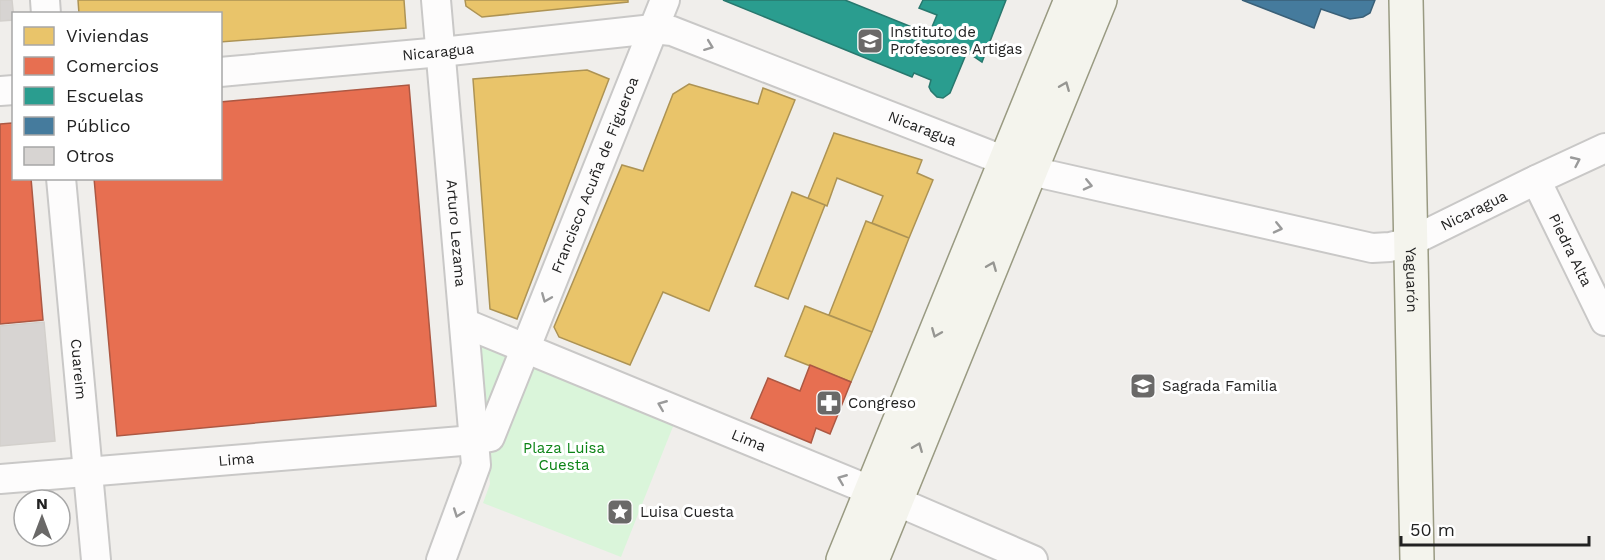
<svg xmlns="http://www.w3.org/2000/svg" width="1605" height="560" font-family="'Work Sans',sans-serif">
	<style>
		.park { fill: #daf5da }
		.homes { fill: #e9c46a; stroke: #ad9354; stroke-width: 1.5 }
		.shops { fill: #e76f51; stroke: #ac5843; stroke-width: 1.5 }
		.schools { fill: #2a9d8f; stroke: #28786e; stroke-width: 1.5 }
		.public { fill: #457b9d; stroke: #3a6078; stroke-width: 1.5 }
		.building { fill: #d7d4d2; stroke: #d3d0cc; stroke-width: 1.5 }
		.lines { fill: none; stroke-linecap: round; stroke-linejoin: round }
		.street-casing { stroke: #c9c8c7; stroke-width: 32 }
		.secondary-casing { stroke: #999a82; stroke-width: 36 }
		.street { stroke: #fdfcfc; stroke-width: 28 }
		.secondary { stroke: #f4f4ed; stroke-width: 33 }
		.oneway { stroke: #9a9a9a }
		.oneway2 { stroke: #969692 }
		.labels { text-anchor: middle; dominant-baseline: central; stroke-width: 6; stroke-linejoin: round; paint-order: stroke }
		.poi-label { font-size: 15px; fill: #222; stroke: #fff; text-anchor: start }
		.street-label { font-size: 15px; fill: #222; stroke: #fff }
		.park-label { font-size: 15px; fill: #0c8416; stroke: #fff }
	</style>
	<rect width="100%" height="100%" fill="#f0eeeb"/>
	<path class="park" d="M486 344 674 424 621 557 483 503 490 484 478 351 481 346Z"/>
	<path class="homes" d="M78 0H404L406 28 220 42V14H79Z
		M465 0H628V2L482 17 466 6Z
		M587 70 609 79 517 319 490 309 473 79Z
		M689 84 758 104 763 88 795 100 709 311 663 292 630 365 559 337 554 327 622 165 643 171 673 94Z
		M834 133 922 160 917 173 933 180 909 238 872 223 883 196 837 178 827 206 808 198Z
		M792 192 825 205 788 299 755 286Z
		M866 221 909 238 872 332 829 315Z
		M805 306 872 332 851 382 785 356Z"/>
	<path class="shops" d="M409 85 436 406 117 436 94 178H220V102Z
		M12 123 14 125V178H31L43 320 0 324V124Z
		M810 365 851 382 830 434 816 428 811 443 751 418 768 378 800 391Z"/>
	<path class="schools" d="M723 0H845L929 34 937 15 919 8 923 0H1006L982 62 967 52 950 93 943 98 937 97 931 91 929 87 931 80 914 73 912 77Z"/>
	<path class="public" d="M1242 0H1375L1370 13 1363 17 1350 19 1321 9 1314 28Z"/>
	<path class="building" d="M0 0H12L14 20 0 21Z
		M44 322 55 441 0 446V326Z"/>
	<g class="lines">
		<g class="street-casing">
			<g id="street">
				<path d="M45 0 46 14"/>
				<path id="s1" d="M436 0 476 465 441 560"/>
				<path id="s2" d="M220 72 441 52 653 29 672 31 1031 171 1372 248 1390 247 1410 242 1536 180 1605 148"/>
				<path d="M0 91 14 90"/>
				<path id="s3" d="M61 178 96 560"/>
				<path id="s4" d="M1536 180 1605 321"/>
				<path id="s5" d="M464 323 896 501 1033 560"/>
				<path id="s6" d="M0 479 474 440 490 437 665 0"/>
			</g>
		</g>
		<g class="secondary-casing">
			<g id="secondary">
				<path id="s7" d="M1406 0 1417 560"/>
				<path d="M843 560 1071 0"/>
				<path d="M872 560 1100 0"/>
			</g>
		</g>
		<use href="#street" class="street"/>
		<use href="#secondary" class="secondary"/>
	</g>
	<defs><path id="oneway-chevron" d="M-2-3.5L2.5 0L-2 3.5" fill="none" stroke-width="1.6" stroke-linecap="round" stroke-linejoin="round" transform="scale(1.5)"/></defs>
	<g class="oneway">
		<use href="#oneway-chevron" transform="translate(709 46) rotate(21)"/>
		<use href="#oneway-chevron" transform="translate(1576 161) rotate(-25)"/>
		<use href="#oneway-chevron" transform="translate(1088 185) rotate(13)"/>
		<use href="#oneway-chevron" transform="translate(1278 228) rotate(13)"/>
		<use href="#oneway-chevron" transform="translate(546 298) rotate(112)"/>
		<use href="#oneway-chevron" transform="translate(662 405) rotate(-158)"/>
		<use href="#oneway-chevron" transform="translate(842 479) rotate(-158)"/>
		<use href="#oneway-chevron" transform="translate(458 513) rotate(110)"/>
	</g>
	<g class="oneway2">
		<use href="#oneway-chevron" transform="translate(1065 86) rotate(-68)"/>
		<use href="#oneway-chevron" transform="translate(992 266) rotate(-68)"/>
		<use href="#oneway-chevron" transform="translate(936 333) rotate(112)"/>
		<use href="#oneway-chevron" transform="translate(918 447) rotate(-68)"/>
	</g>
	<defs>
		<g id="university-square" transform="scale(1.35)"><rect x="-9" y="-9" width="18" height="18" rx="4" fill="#6a6968" stroke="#fff"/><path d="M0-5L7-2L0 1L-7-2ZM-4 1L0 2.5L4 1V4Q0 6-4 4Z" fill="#fff"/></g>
		<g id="school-square" transform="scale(1.35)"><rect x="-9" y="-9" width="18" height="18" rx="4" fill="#6a6968" stroke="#fff"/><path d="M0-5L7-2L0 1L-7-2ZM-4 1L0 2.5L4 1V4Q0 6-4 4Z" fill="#fff"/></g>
		<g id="pharmacy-square" transform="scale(1.35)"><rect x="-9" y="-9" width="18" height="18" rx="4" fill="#6a6968" stroke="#fff"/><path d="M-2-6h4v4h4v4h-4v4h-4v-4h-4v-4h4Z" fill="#fff"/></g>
		<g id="sight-square" transform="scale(1.35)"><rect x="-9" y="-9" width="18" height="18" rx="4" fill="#6a6968" stroke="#fff"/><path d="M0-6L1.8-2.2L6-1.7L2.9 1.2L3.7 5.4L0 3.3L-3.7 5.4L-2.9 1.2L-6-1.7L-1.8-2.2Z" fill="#fff"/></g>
	</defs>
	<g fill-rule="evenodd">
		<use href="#university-square" x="870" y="41"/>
		<use href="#school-square" x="1143" y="386"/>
		<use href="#pharmacy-square" x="829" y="403"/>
		<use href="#sight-square" x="620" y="512"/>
	</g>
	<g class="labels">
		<g class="poi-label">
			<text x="890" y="32">Instituto de<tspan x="890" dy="17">Profesores Artigas</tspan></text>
			<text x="1162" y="386">Sagrada Familia</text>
			<text x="848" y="403">Congreso</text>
			<text x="640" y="512">Luisa Cuesta</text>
		</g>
		<g class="street-label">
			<text stroke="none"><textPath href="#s2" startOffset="219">Nicaragua</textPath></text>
			<text stroke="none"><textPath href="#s2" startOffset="723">Nicaragua</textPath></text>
			<text stroke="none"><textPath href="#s6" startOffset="774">Francisco Acuña de Figueroa</textPath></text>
			<text stroke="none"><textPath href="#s2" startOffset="1299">Nicaragua</textPath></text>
			<text stroke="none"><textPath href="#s1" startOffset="234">Arturo Lezama</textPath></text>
			<text stroke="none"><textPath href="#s4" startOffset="78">Piedra Alta</textPath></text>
			<text stroke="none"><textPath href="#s7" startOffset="280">Yaguarón</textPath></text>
			<text stroke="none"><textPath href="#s3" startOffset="192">Cuareim</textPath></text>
			<text stroke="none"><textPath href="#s5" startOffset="308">Lima</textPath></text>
			<text stroke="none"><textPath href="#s6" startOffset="237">Lima</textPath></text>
		</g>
		<g class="park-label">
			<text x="564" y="448">Plaza Luisa<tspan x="564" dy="17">Cuesta</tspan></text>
		</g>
	</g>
	<rect x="12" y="12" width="210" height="168" fill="#ffffff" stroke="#a7a7a7" stroke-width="1.5"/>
	<rect x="24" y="27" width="30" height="18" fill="#e9c46a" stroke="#a7a7a7" stroke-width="1.5"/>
	<text x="66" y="42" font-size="18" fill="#222222">Viviendas</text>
	<rect x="24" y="57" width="30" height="18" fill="#e76f51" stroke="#a7a7a7" stroke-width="1.5"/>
	<text x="66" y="72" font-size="18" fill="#222222">Comercios</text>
	<rect x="24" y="87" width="30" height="18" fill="#2a9d8f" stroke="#a7a7a7" stroke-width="1.5"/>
	<text x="66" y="102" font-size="18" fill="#222222">Escuelas</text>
	<rect x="24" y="117" width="30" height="18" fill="#457b9d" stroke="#a7a7a7" stroke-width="1.5"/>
	<text x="66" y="132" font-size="18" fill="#222222">Público</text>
	<rect x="24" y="147" width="30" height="18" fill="#d7d4d2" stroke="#a7a7a7" stroke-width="1.5"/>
	<text x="66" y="162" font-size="18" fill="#222222">Otros</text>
	<g transform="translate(42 518)"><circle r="28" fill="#ffffff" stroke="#a7a7a7" stroke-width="1.5"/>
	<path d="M0-4.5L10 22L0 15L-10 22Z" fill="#6a6968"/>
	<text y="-9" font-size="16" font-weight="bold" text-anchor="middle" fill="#222222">N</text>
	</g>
	<path d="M1401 536v9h188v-9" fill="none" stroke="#222222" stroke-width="3"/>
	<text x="1410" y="536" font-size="18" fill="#222222" stroke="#ffffff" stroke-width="4.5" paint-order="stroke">50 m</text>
</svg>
